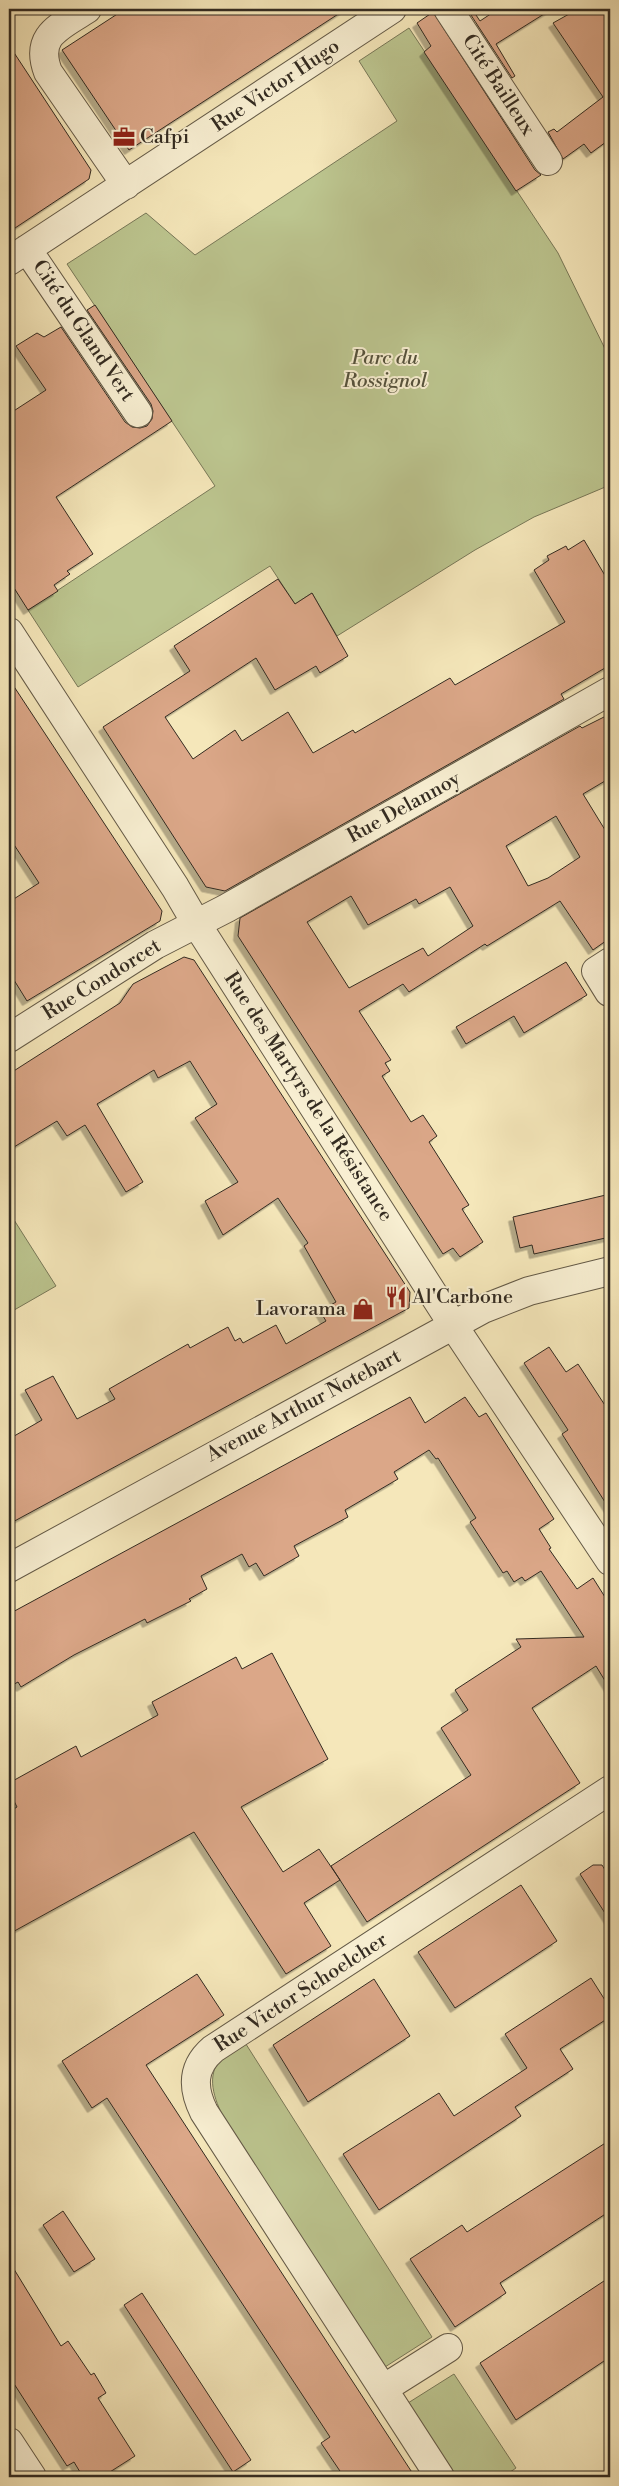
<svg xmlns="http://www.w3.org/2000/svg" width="619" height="2486" font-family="'Libre Bodoni',serif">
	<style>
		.green { fill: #bcc58f; stroke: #787858 }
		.building { fill: #dba788; stroke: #332b21; fill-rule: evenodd; filter: url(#shadow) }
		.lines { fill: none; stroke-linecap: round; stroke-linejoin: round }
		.minor-casing { stroke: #645a47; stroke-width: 30 }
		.minor { stroke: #f8efd2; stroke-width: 28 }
		.labels { text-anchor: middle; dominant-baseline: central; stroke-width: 4; stroke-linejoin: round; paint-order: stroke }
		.street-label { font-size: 20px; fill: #332b21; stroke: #f8efd2 }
		.poi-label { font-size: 20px; fill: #332b21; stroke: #f8efd2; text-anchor: start }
		.park-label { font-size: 20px; font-style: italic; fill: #55523c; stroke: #f8efd2 }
	</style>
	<defs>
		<filter id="shadow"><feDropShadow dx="-4.5" dy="4.5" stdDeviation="0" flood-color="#0004"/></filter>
	</defs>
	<rect width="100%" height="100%" fill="#f5e7ba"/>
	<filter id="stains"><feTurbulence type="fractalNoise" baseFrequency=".004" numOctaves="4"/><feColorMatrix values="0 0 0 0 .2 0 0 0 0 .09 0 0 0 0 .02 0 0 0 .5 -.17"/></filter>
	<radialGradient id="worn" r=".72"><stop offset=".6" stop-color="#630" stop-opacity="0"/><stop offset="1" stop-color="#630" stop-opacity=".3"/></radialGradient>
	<path class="green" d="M409 28 558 253 610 359V485L534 517 475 550 337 636 312 593 295 604 270 566 78 687 28 610 215 486 67 264 146 213 195 255 397 121 359 61Z
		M9 1212 56 1286 9 1313Z
		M244 2041 432 2337 385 2367 225 2121C217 2104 205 2080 219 2061 225 2053 236 2047 244 2041Z
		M454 2374 516 2468 503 2477H457L408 2403Z"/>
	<path class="building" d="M125 9H346L129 150 62 50Z
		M467 9H472L480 21 498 9H552L496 44 515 76 512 78Z
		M578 9H610V139L591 153 584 144 563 159 548 132 554 129 557 132 603 97 553 23Z
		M433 12 535 170 541 175 516 191 424 52 431 46 417 23Z
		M9 45 91 170 89 179 9 232Z
		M95 305 172 421 56 497 93 554 67 571 70 574 54 585 58 591 28 610 9 580V414L46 390 16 346 37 333 44 337 61 327 125 422 132 427 140 428 147 426 152 419 153 411 151 404 87 310Z
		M584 540 610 584V665L561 694 564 699 225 891 206 887 103 727 190 671 174 646 278 579 295 604 312 593 348 656 320 673 316 666 275 690 256 658 165 717 193 759 235 730 242 741 288 712 313 753 353 730 355 733 450 678 455 685 565 622 534 570 549 560 547 556 566 546 568 550Z
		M9 679 162 911 160 921 27 1001 9 972V902L39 883 9 837Z
		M610 714V778L583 794 610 838V938L593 950 560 901 487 946 485 944 409 992 403 984 359 1011 391 1060 385 1063 390 1071 382 1076 411 1122 423 1115 437 1136 429 1142 469 1205 462 1209 483 1242 460 1257 453 1248 443 1254 238 936 240 918 580 726 582 728ZM556 816 580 857 548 878 528 886 506 846ZM450 887 473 926 428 956 423 948 349 988 307 922 351 896 368 925 416 899 419 904Z
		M184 957 194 960 410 1292 409 1308 9 1524V1439L42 1420 25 1390 53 1376 77 1419 115 1399 109 1389 188 1344 190 1348 228 1327 235 1341 240 1338 243 1343 276 1325 286 1344 326 1321 320 1311 336 1302 304 1246 308 1243 278 1198 223 1235 205 1201 238 1182 195 1118 217 1104 190 1061 158 1078 154 1070 97 1104 143 1182 126 1192 85 1125 67 1136 57 1121 9 1150V1074L120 1003 133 984Z
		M566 962 587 995 524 1033 514 1016 466 1044 456 1027Z
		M610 1194V1237L534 1254 532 1245 520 1248 513 1217Z
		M549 1347 566 1372 578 1364 610 1413V1510L562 1434 568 1430 524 1363Z
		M410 1397 425 1423 465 1397 479 1417 486 1413 554 1519 539 1529 551 1548 549 1549 577 1589 593 1578 610 1605V1689L596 1666 532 1708 580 1783 367 1922 331 1866 471 1775 441 1728 468 1710 455 1690 521 1647 516 1639 584 1637 541 1571 525 1581 522 1577 514 1582 507 1571 503 1573 470 1522 476 1518 438 1458 436 1459 429 1450 394 1472 398 1479 345 1510 348 1517 294 1546 299 1556 264 1576 256 1563 249 1567 242 1554 201 1576 207 1589 189 1599 191 1601 147 1623 145 1619 74 1655 21 1687 18 1682 9 1687V1614Z
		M272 1653 328 1759 241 1807 283 1872 319 1849 340 1880 304 1903 331 1946 286 1974 194 1832 9 1934V1812L17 1807 9 1791V1783L76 1746 81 1757 158 1715 152 1702 236 1657 242 1669Z
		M593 1865H602L610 1878V1921L580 1874Z
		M521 1885 557 1941 455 2008 418 1952Z
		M197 1974 224 2015 146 2065 415 2477H344L321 2443 330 2437 107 2098 92 2108 62 2061Z
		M591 1978 610 2008V2017L560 2049 573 2069 515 2107 521 2116 379 2210 343 2154 439 2093 454 2116 527 2068 505 2034Z
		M374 1979 410 2036 308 2102 273 2045Z
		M610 2140V2211L500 2283 506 2293 455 2327 410 2259 462 2225 467 2232Z
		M63 2211 95 2259 74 2272 43 2225Z
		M9 2261 61 2346 68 2341 91 2375 94 2373 106 2393 98 2398 135 2456 102 2477H83L74 2462 67 2466 9 2376Z
		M610 2277V2357L516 2420 480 2363Z
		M142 2293 251 2460 233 2472 124 2305Z"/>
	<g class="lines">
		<g class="minor-casing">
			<path id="minor" d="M87 9C60 27 34 35 48 72L126 185
				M448 9 548 161
				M27 249 138 413
				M9 261 392 9
				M9 632 175 887 196 923 453 1325 610 1561
				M609 992 596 971 610 962
				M9 1038 155 945 227 908 610 691
				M9 1568 483 1309 529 1291 610 1271
				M383 2389 448 2348
				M9 2442 32 2477
				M440 2477 204 2112C192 2088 192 2067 213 2049L610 1790"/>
		</g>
		<use href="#minor" class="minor"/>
	</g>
	<defs>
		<g id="office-bare" transform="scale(1.725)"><path d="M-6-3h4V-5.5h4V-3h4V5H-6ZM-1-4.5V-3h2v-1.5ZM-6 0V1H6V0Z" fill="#8f2418" stroke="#f8efd2" stroke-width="2.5" paint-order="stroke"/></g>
		<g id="restaurant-bare" transform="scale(1.725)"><path d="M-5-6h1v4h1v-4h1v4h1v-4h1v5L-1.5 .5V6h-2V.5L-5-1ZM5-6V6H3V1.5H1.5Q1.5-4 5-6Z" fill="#8f2418" stroke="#f8efd2" stroke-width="2.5" paint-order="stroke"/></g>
		<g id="shop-bare" transform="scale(1.725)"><path d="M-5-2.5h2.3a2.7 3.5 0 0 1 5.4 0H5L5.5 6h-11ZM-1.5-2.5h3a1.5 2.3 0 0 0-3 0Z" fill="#8f2418" stroke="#f8efd2" stroke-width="2.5" paint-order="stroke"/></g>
	</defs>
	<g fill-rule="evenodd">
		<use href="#office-bare" x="124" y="137"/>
		<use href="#restaurant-bare" x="396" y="1297"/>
		<use href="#shop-bare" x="363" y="1309"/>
	</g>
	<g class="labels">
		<g class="street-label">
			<text transform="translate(498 85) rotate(57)">Cité Bailleux</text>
			<text transform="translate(276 86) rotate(-34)">Rue Victor Hugo</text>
			<text transform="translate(83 331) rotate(56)">Cité du Gland Vert</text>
			<text transform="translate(404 808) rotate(-29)">Rue Delannoy</text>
			<text transform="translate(102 980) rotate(-32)">Rue Condorcet</text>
			<text transform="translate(308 1097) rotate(57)">Rue des Martyrs de la Résistance</text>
			<text transform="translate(304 1406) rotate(-28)">Avenue Arthur Notebart</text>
			<text transform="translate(301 1993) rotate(-33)">Rue Victor Schoelcher</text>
		</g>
		<g class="poi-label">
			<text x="140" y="137">Cafpi</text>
			<text x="412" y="1297">Al'Carbone</text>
			<text x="346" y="1309" text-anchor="end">Lavorama</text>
		</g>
		<g class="park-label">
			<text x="385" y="358">Parc du<tspan x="385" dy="23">Rossignol</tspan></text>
		</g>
	</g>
	<rect width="619" height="2486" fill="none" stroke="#f5e7ba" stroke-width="30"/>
	<rect x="10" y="10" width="599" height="2466" fill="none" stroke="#332b21" stroke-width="2.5"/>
	<rect x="15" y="15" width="589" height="2456" fill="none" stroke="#332b21"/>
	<rect width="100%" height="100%" filter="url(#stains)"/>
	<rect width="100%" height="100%" fill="url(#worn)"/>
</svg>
